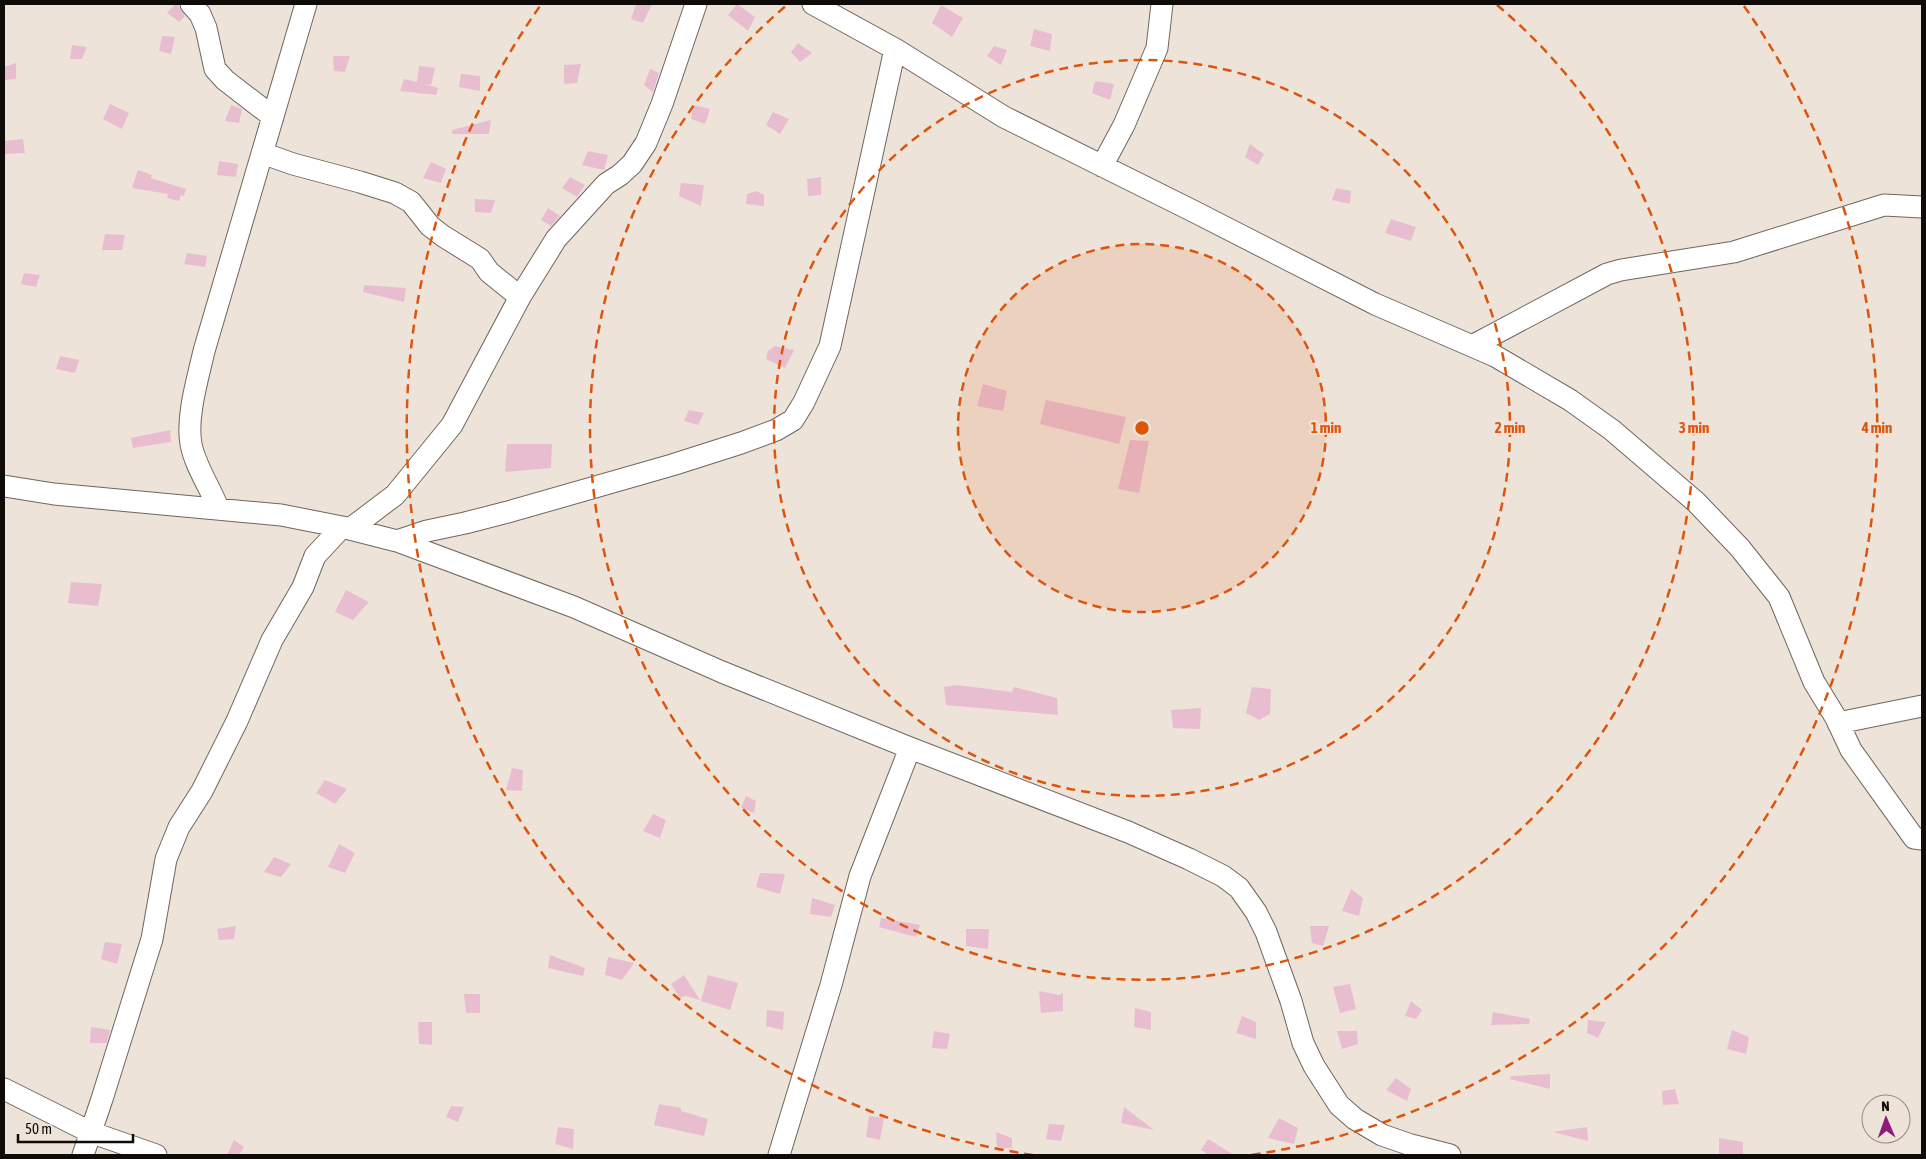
<svg xmlns="http://www.w3.org/2000/svg" width="1926" height="1159" font-family="'Asap Condensed',sans-serif">
	<style>
		.building { fill: #e9bdd0 }
		.lines { fill: none; stroke-linecap: round; stroke-linejoin: round }
		.minor-casing { stroke: #6f665e; stroke-width: 23 }
		.minor { stroke: #fff; stroke-width: 21 }
		.ring { fill: none; stroke: #dd550c; stroke-width: 2.5; stroke-dasharray: 9 6 }
		.centre { fill: #dd550c; stroke: #eee3d9; stroke-width: 2.5 }
		.ring-label { font-size: 15px; text-anchor: middle; font-weight: bold; fill: #dd550c; stroke: #eee3d9; stroke-width: 4; stroke-linejoin: round; paint-order: stroke }
	</style>
	<rect width="100%" height="100%" fill="#eee3d9"/>
	<path class="building" d="M175 4 179 6 185 16 179 22 167 13Z
		M636 4H652L643 23 631 19Z
		M737 4 755 17 748 31 728 15Z
		M941 5 963 18 952 37 932 23Z
		M1034 29 1052 34 1050 51 1030 46Z
		M162 36 175 37 171 54 159 51Z
		M798 43 812 53 800 62 791 52Z
		M72 45 87 47 82 59H70Z
		M994 46 1007 50 1001 65 987 56Z
		M333 56H350L345 72 334 71Z
		M16 63V79L4 80V67Z
		M581 64 577 83 564 84V65Z
		M419 66 435 68 431 85 424 84 438 88 436 95 400 91 404 79 417 82Z
		M650 69 659 73 653 92 644 85Z
		M461 74 480 76V91L459 87Z
		M1095 81 1114 84 1110 100 1092 93Z
		M110 104 129 113 122 129 103 119Z
		M231 105 242 109 239 123 225 121Z
		M693 105 710 109 705 124 691 119Z
		M773 112 789 119 780 134 766 125Z
		M491 120 489 134H452V130Z
		M23 139 25 153 5 154 4 141Z
		M1250 144 1264 154 1258 165 1245 157Z
		M588 151 608 155 604 170 582 165Z
		M219 161 238 164 236 177 217 175Z
		M431 162 446 169 441 183 423 178Z
		M138 170 152 175 151 178 186 189 184 196 181 195 179 201 167 198 168 194 132 188Z
		M570 177 585 185 577 197 562 188Z
		M821 177V195L808 196 807 179Z
		M681 183 704 185 701 206 679 196Z
		M1336 188 1351 191 1350 204 1332 200Z
		M757 191 764 195V206L746 204 747 194Z
		M475 199 495 200 491 213 475 212Z
		M548 208 560 216 551 226 541 220Z
		M1391 219 1416 227 1411 241 1385 233Z
		M105 234 125 235 122 250H102Z
		M187 253 207 256 205 267 184 264Z
		M24 273 40 275 36 287 21 284Z
		M364 285 406 288 404 302 363 292Z
		M775 346 794 350 785 368 766 359 768 351Z
		M60 356 79 360 75 373 56 369Z
		M983 384 1007 391 1003 411 977 406Z
		M1046 400 1126 417 1119 444 1040 424Z
		M689 410 704 413 698 425 684 421Z
		M170 430 171 442 133 448 131 438Z
		M1130 440 1149 441 1139 493 1118 489Z
		M507 444H552L551 468 505 472Z
		M71 582 102 584 98 606 68 603Z
		M346 590 369 602 353 620 335 612Z
		M957 685 1012 692 1014 687 1057 698 1058 715 946 705 944 687Z
		M1252 687 1271 689 1270 714 1259 720 1246 713Z
		M1201 708 1200 729 1173 728 1171 710Z
		M512 768 523 770 522 791 506 790Z
		M325 780 347 789 335 804 316 793Z
		M746 796 756 801 754 813 741 808Z
		M653 814 666 820 660 838 643 831Z
		M339 844 355 853 345 873 328 867Z
		M274 857 291 864 281 877 264 872Z
		M760 873 785 874 780 894 756 887Z
		M1351 889 1363 898 1359 916 1342 911Z
		M812 898 835 905 831 917 810 914Z
		M881 918 920 925 916 937 879 927Z
		M236 926 234 939 219 940 217 929Z
		M1310 926H1329L1323 946 1312 943Z
		M966 929H989L988 949 966 946Z
		M105 942 122 944 117 964 101 959Z
		M550 955 585 968 583 976 548 968Z
		M608 957 634 963 622 980 605 975Z
		M684 975 700 1000 686 996 680 998 671 984Z
		M708 975 738 983 730 1010 701 1001Z
		M1350 984 1356 1009 1340 1013 1333 987Z
		M1039 991 1059 995 1063 993V1011L1041 1013Z
		M464 994H480V1013H466Z
		M1411 1001 1422 1010 1416 1019 1405 1016Z
		M1135 1008 1151 1012V1030L1134 1027Z
		M767 1010 784 1012 783 1030 766 1026Z
		M1493 1012 1530 1019 1529 1024 1491 1025Z
		M1242 1016 1256 1022V1039L1236 1033Z
		M1588 1020 1606 1022 1598 1038 1587 1033Z
		M418 1022H432V1045L419 1044Z
		M91 1027 110 1030 107 1043H90Z
		M1732 1030 1749 1037 1746 1054 1727 1049Z
		M934 1031 950 1034 947 1049 932 1048Z
		M1337 1031H1357L1358 1044 1342 1049Z
		M1550 1074V1089L1510 1079 1511 1076Z
		M1396 1078 1411 1089 1407 1101 1386 1090Z
		M1675 1089 1679 1104 1663 1105 1662 1091Z
		M659 1104 681 1108V1111L708 1119 704 1136 654 1125Z
		M451 1106 464 1107 458 1122 446 1117Z
		M1124 1107 1154 1130 1121 1123Z
		M869 1116 884 1118 880 1140 866 1137Z
		M1279 1118 1298 1128 1294 1144 1268 1138Z
		M1049 1124 1065 1125 1061 1141 1046 1139Z
		M558 1127 574 1129 573 1149 555 1144Z
		M1587 1127 1588 1141 1553 1132Z
		M996 1132 1012 1138V1148L997 1149Z
		M1719 1138 1743 1142V1155H1719Z
		M1208 1139 1234 1155H1209L1201 1150Z
		M234 1140 244 1147 239 1155H227Z"/>
	<g class="lines">
		<g class="minor-casing">
			<path id="minor" d="M191 4 200 14 206 28 215 69 225 80 273 117
				M813 4 895 49 1004 117 1193 211 1375 304 1495 356 1570 400 1612 430 1696 502 1740 548 1779 597 1814 682 1836 718 1851 750 1914 838 1922 839
				M262 153 293 164 360 182 395 193 411 202 430 226 443 236 480 259 489 272 520 297
				M1102 166 1124 125 1157 48 1162 4
				M1472 346 1607 274 1621 270 1734 252 1884 205 1922 207
				M4 486 54 494 281 515 342 527 397 541 574 607 722 672 910 748 1128 832 1189 859 1223 876 1239 888 1256 912 1266 932 1291 1001 1303 1043 1314 1066 1339 1105 1355 1119 1382 1135 1411 1145 1450 1155
				M218 508C210 487 195 466 191 444 186 417 198 378 204 351L306 4
				M350 529 395 495 452 425 520 297 556 239 606 184 620 175 632 164 646 143 662 104 696 4
				M397 541 427 531 465 523 508 512 672 465 741 443 776 430 793 420 804 402 830 346 895 49
				M1838 723 1922 706
				M4 1089 90 1132 156 1155
				M83 1155 102 1099 152 939 166 859 179 827 202 791 237 721 272 640 303 587 315 556 342 527
				M779 1155 831 985 860 876 910 748"/>
		</g>
		<use href="#minor" class="minor"/>
	</g>
	<circle cx="1142" cy="428" r="184" fill="#dd550c" fill-opacity=".12"/>
	<g class="ring">
		<circle cx="1142" cy="428" r="184"/>
		<circle cx="1142" cy="428" r="368"/>
		<path d="M1497 5A552 552 0 1 1 787 5"/>
		<path d="M1033 1155A735 735 0 0 1 540 6M1744 6A735 735 0 0 1 1251 1155"/>
	</g>
	<circle cx="1142" cy="428" r="8" class="centre"/>
	<g class="ring-label">
		<text x="1326" y="433">1 min</text>
		<text x="1510" y="433">2 min</text>
		<text x="1694" y="433">3 min</text>
		<text x="1877" y="433">4 min</text>
	</g>
	<rect width="1926" height="1159" fill="none" stroke="#0f0b08" stroke-width="10"/>
	<g transform="translate(1886 1119) rotate(358)"><circle r="24" fill="#eee3d9" stroke="#958d85"/>
	<path d="M0-4L9 19L0 12L-9 19Z" fill="#8f1b7b"/>
	<text y="-8" font-size="14" font-weight="bold" text-anchor="middle" fill="#0f0b08">N</text>
	</g>
	<path d="M18 1134v8h115v-8" fill="none" stroke="#0f0b08" stroke-width="2.5"/>
	<text x="25" y="1134" font-size="15" fill="#0f0b08" stroke="#eee3d9" stroke-width="4" paint-order="stroke">50 m</text>
</svg>
